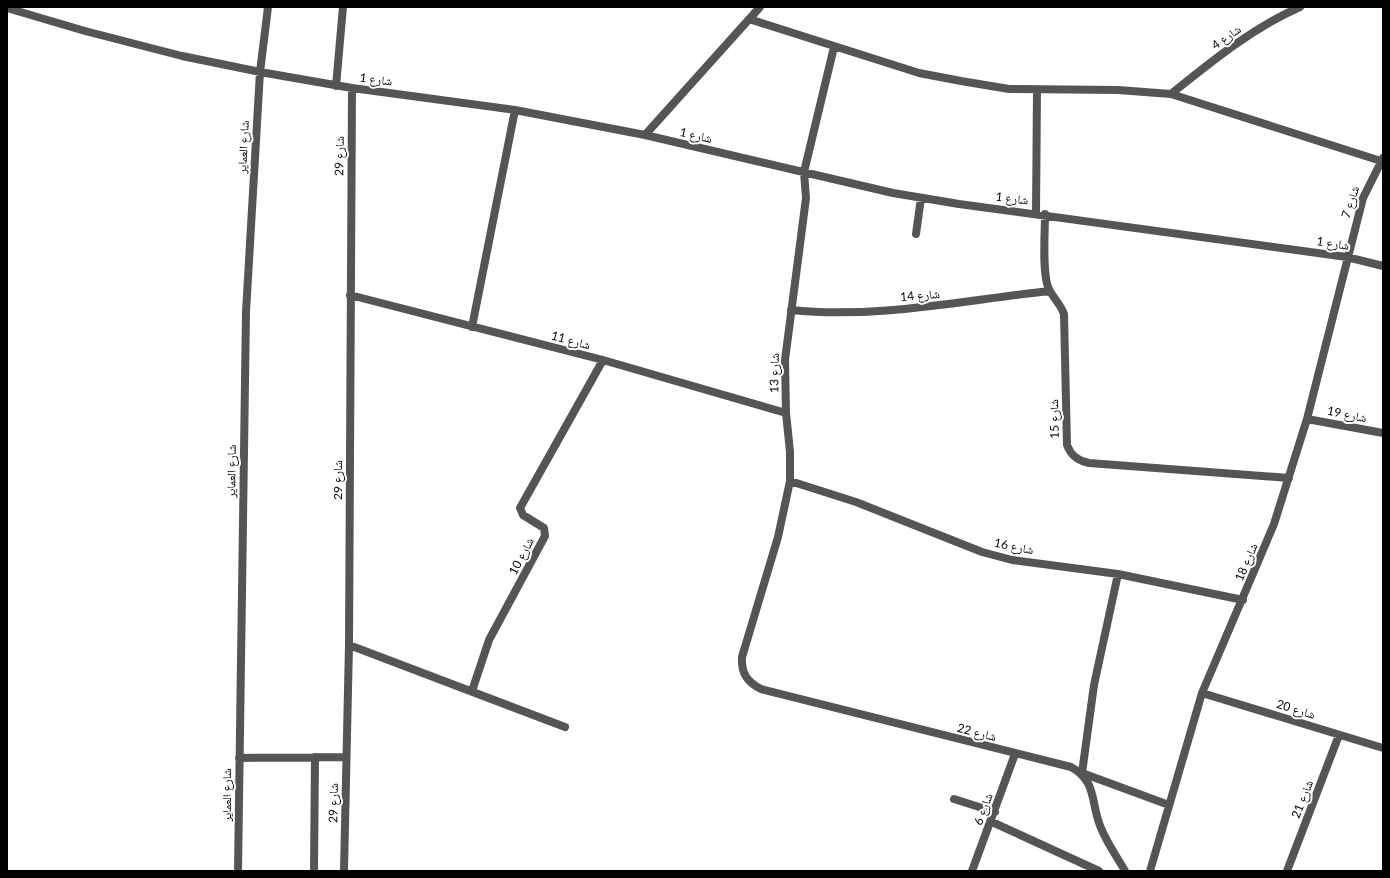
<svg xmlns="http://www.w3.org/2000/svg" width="1390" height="878" font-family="Lato,'Noto Naskh Arabic',sans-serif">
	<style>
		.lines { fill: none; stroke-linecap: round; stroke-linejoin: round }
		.street { stroke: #555; stroke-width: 8 }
		.labels { text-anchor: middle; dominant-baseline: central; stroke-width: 4; stroke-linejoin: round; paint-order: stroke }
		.street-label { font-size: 12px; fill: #000; stroke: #fff }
	</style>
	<rect width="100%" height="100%" fill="#fff"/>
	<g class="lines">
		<path class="street" d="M7 8 85 31 182 56 260 72 352 88 515 110 645 135 893 193 959 204 1347 257 1383 266
			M749 19 919 73 961 81 1009 89 1118 90 1171 94 1381 161
			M834 47 804 172 806 198 785 360 786 413 790 452V481L778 537 742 657C741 673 747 682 761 689L1071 767C1098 782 1090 803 1101 828 1107 843 1117 857 1125 871
			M336 86 343 7
			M1171 94C1211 62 1252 28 1300 7
			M645 135 760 7
			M1036 213 1037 90
			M1045 214C1045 233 1042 270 1048 287 1052 297 1060 303 1064 314L1067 445C1071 456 1078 461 1089 463L1289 478
			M916 234 921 198
			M350 295 603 360 786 413
			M791 310C878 319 964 300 1050 291
			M472 327 515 110
			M1307 419 1383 433
			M790 481 856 502 982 552 1012 560 1118 574 1243 600
			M1118 574 1094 685 1082 773 1169 805
			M349 645 565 727
			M472 691 489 640 545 536 544 528 523 515 520 508 603 360
			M1202 693 1383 748
			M239 758 346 757
			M954 799 995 812
			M992 822 1099 871
			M238 871 246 312 260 72 268 7
			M314 871 315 757
			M344 871 349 645 352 88
			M972 871 1015 754
			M1150 871 1202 693 1274 524 1307 419 1363 198 1383 158
			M1287 871 1339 735"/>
	</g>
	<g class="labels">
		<g class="street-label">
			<text transform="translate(1226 37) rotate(-35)">شارع 4</text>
			<text transform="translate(376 79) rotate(7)">شارع 1</text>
			<text transform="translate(696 135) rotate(13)">شارع 1</text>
			<text transform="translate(243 147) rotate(-87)">شارع العماير</text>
			<text transform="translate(339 156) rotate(-89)">شارع 29</text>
			<text transform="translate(1012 198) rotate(7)">شارع 1</text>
			<text transform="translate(1350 202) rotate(-72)">شارع 7</text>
			<text transform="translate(1333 243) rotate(9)">شارع 1</text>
			<text transform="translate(920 295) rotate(-5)">شارع 14</text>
			<text transform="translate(571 340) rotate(15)">شارع 11</text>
			<text transform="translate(774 373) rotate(-89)">شارع 13</text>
			<text transform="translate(1347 414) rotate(11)">شارع 19</text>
			<text transform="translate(1054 419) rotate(-91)">شارع 15</text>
			<text transform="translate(231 471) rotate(-89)">شارع العماير</text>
			<text transform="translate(337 480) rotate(-90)">شارع 29</text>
			<text transform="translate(1014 546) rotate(11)">شارع 16</text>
			<text transform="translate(521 556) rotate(-62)">شارع 10</text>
			<text transform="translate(1246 562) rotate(-67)">شارع 18</text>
			<text transform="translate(1296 709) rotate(17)">شارع 20</text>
			<text transform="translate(977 732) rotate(14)">شارع 22</text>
			<text transform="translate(226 795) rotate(-90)">شارع العماير</text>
			<text transform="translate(1302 799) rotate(-69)">شارع 21</text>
			<text transform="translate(333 803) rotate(-89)">شارع 29</text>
			<text transform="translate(983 809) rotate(-70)">شارع 6</text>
		</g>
	</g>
	<rect width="1390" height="878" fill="none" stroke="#000000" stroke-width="16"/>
</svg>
